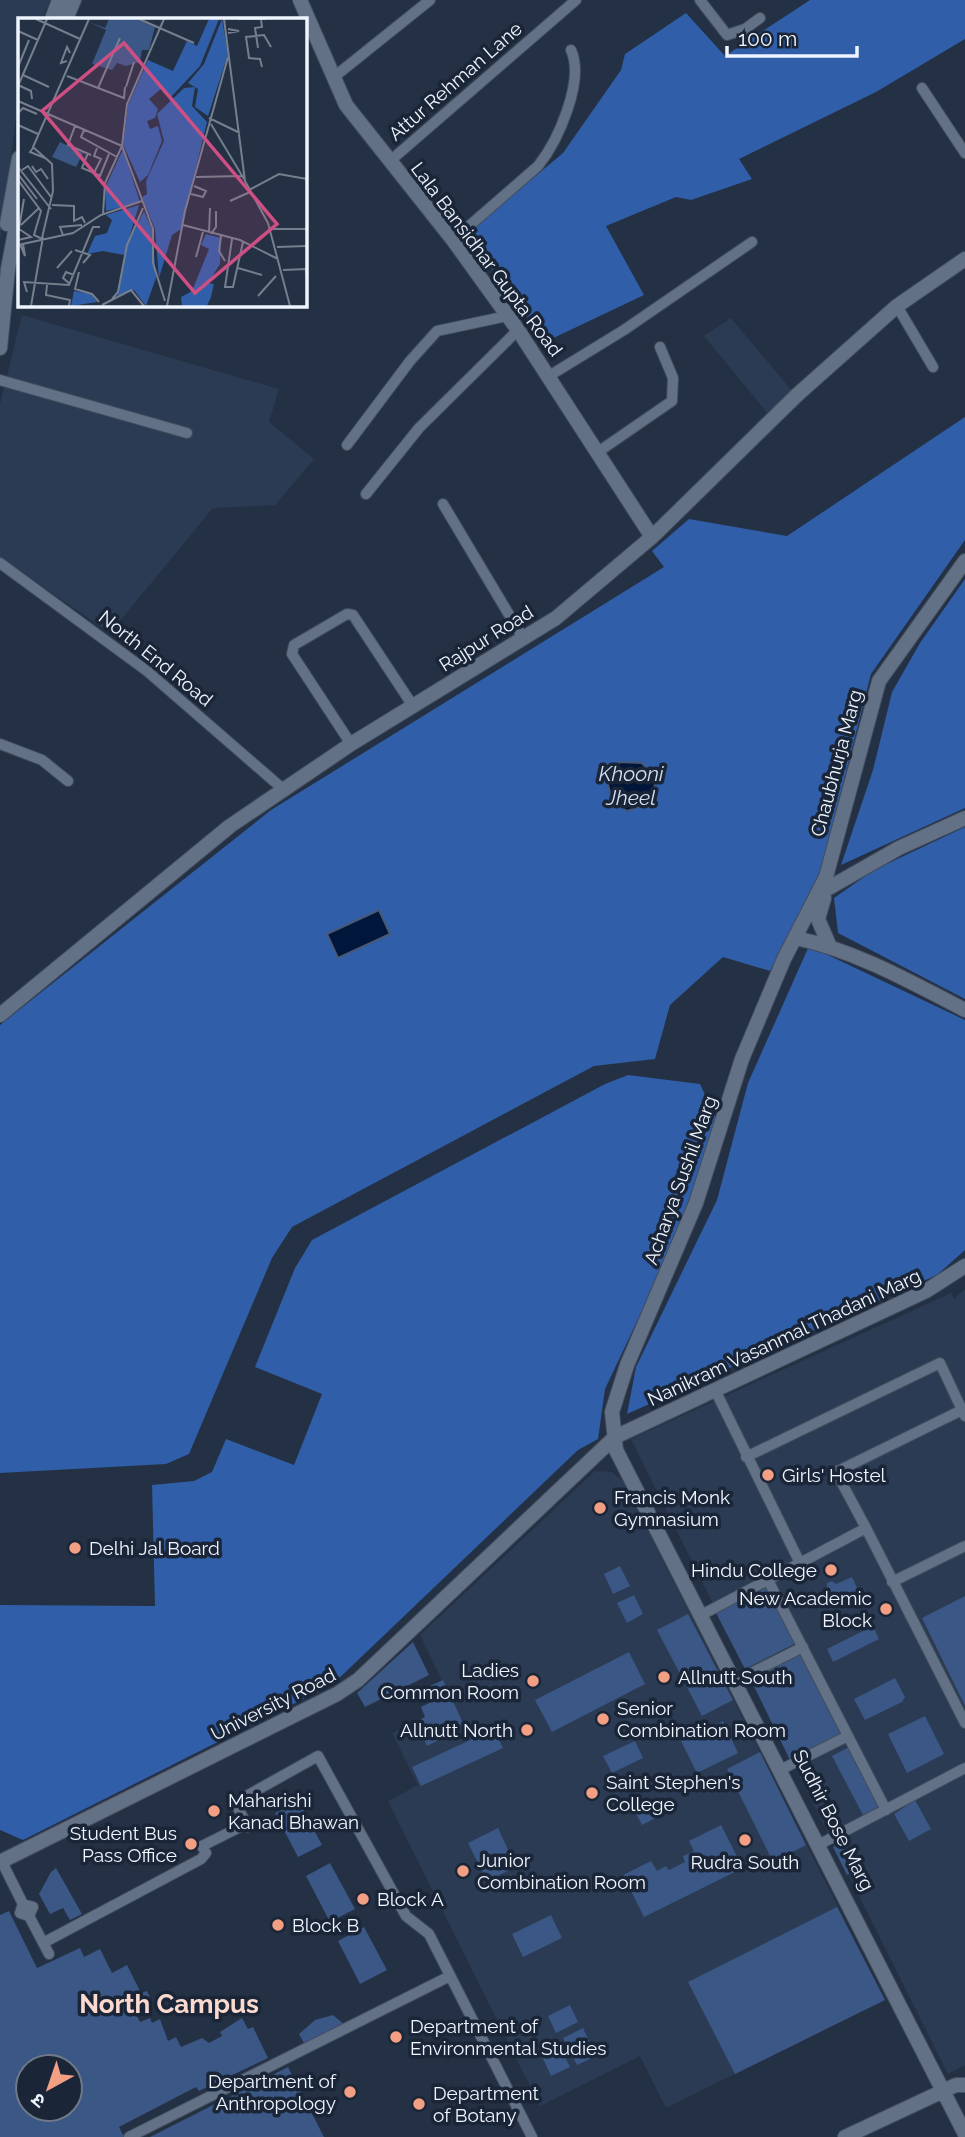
<svg xmlns="http://www.w3.org/2000/svg" width="965" height="2137" font-family="Raleway,'Noto Sans Devanagari',sans-serif">
	<style>
		.built { fill: #2b3b53 }
		.green { fill: #3a5785; fill-rule: evenodd }
		.forest { fill: #305ea8 }
		.water { fill: #01163b; stroke: #485976; stroke-width: 2 }
		.lines { fill: none; stroke-linecap: round; stroke-linejoin: round }
		.street-casing { stroke: #434d5c; stroke-width: 12 }
		.secondary-casing { stroke: #434d5c; stroke-width: 16 }
		.street { stroke: #637187; stroke-width: 10 }
		.secondary { stroke: #637187; stroke-width: 14 }
		.poi-dot { fill: #f39f84; stroke: #1a2638; stroke-width: 2.5 }
		.labels { text-anchor: middle; dominant-baseline: central; stroke-width: 7; stroke-linejoin: round; paint-order: stroke }
		.street-label { font-size: 19px; fill: #eef5ff; stroke: #1a2638 }
		.poi-label { font-size: 19px; fill: #eef5ff; stroke: #1a2638; text-anchor: start }
		.water-label { font-size: 21px; font-style: italic; fill: #d2dff3; stroke: #1a2638 }
		.district-label { font-size: 26px; font-weight: bold; fill: #fbd9cf; stroke: #1a2638 }
		.inset-road { fill: none; stroke: #757f8e; stroke-width: 2 }
		.view { fill: #cd4f84; fill-opacity: 0.15; stroke: #cd4f84; stroke-width: 3.5 }
		.inset-edge { fill: none; stroke: #eef5ff; stroke-width: 3.5 }
	</style>
	<rect width="100%" height="100%" fill="#243043"/>
	<path class="built" d="M0 0H50L42 19H19V96L0 241Z
		M22 315 279 389 269 422 314 459 275 505 213 508 110 633 0 557V404Z
		M731 318 793 392 769 415 704 336Z
		M965 1289V2065L948 2074 631 1439 951 1293 954 1299Z
		M595 1471 612 1472 623 1481 885 2000 666 2108 640 2056 540 2106 388 1801 418 1785 392 1733 415 1722 427 1746 465 1727 420 1635Z"/>
	<path class="green" d="M620 1566 630 1586 613 1594 604 1574Z
		M852 1577 859 1592 821 1596 820 1593 827 1590V1583L832 1581 836 1584Z
		M766 1585 796 1643 745 1669 715 1611Z
		M634 1595 643 1614 627 1623 617 1603Z
		M965 1596V1706L922 1618Z
		M688 1614 733 1700 702 1716 657 1630Z
		M873 1626 879 1639 833 1662 827 1649Z
		M413 1642 429 1675 365 1707 357 1693Z
		M629 1652 645 1684 552 1732 535 1700Z
		M797 1653 803 1658 841 1734 790 1760 749 1676Z
		M895 1678 905 1697 902 1702 865 1720 854 1699Z
		M443 1680 465 1727 427 1746 415 1722 425 1717 421 1707 431 1702 425 1688Z
		M925 1716 944 1754 907 1773 888 1734Z
		M723 1721 738 1753 697 1773 681 1741Z
		M494 1729 503 1748 421 1786 412 1767Z
		M635 1741 643 1758 612 1773 603 1756Z
		M849 1747 880 1806 863 1815 832 1756Z
		M760 1752 806 1845 773 1862 727 1769Z
		M659 1797 667 1812 642 1825 634 1810Z
		M915 1800 931 1829 909 1841 894 1814Z
		M299 1801 322 1845 298 1857 275 1813Z
		M721 1825 743 1868 644 1917 623 1875 651 1861 657 1871 666 1866 669 1870 685 1862 683 1856 694 1851 689 1841Z
		M498 1828 516 1867 487 1881 468 1843Z
		M845 1841 859 1870 847 1875 833 1847Z
		M330 1863 355 1909 330 1922 306 1876Z
		M56 1868 82 1914 70 1920 63 1908 50 1914 39 1894 51 1872Z
		M837 1907 885 2000 735 2074 688 1982Z
		M9 1911 37 1968 80 1948 84 1957 100 1949 112 1973 127 1965 141 1993 147 1991 150 1998 142 2002 144 2006 135 2012 140 2022 150 2018 152 2023 160 2019 168 2041 176 2037 181 2047 202 2038 209 2043 222 2036 220 2032 242 2018 248 2029 253 2027 268 2058 199 2091 196 2087 119 2127 124 2137H0V1915ZM28 2067H70V2109H28Z
		M551 1915 562 1938 523 1957 512 1934Z
		M364 1927 387 1970 360 1984 338 1941Z
		M570 2005 578 2022 556 2033 548 2016Z
		M333 2015 345 2025 305 2045 299 2034 315 2020Z
		M583 2028 596 2056 577 2065 563 2038Z
		M557 2041 570 2067 551 2076 539 2050Z
		M288 2067 324 2137H150Z"/>
	<path class="forest" d="M810 0H965V39L876 92 739 159 752 179 691 200 676 197 606 226 644 295 545 342 466 234 563 153 621 70 625 54 686 13 725 56Z
		M965 417V540L871 674 820 874 770 971 723 957 670 1005 655 1059 594 1066 292 1227 272 1258 189 1454 166 1464 0 1473V1025L271 810 664 567 652 551 689 519 787 536Z
		M965 579V808L841 865 873 770 892 692 920 643Z
		M965 827V999L838 933 834 898 874 870Z
		M809 946 965 1020V1250L937 1275 627 1414 636 1367 717 1200 748 1083Z
		M628 1075 700 1084 718 1123 666 1260 605 1389 598 1439 578 1450 333 1684 23 1840 0 1830V1605L155 1606 152 1485 194 1481 212 1472 226 1439 294 1465 322 1394 255 1367 295 1268 312 1240 605 1084Z"/>
	<path class="water" d="M620 762 642 763 655 778 654 801 627 811 612 801 606 776Z
		M379 910 390 934 338 958 327 934Z"/>
	<g class="lines">
		<g class="street-casing">
			<path id="street" d="M700 0 727 35 745 29 760 18
				M334 77 430 0
				M922 88 965 153
				M390 161 576 0
				M453 240 538 166C558 141 585 81 571 50
				M897 306 933 367
				M549 376 624 330 752 242
				M0 380 187 433
				M347 445 410 361 437 331 507 316
				M598 452 672 401 673 378 660 347
				M366 494 419 428 518 330
				M443 504 523 638
				M0 563 147 671 283 789
				M0 744 42 760 68 781
				M351 744 292 654 294 645 347 614 353 615 413 706
				M746 1457 940 1363 962 1410
				M866 1528 965 1723
				M800 1563 866 1528 836 1472 962 1410 965 1416
				M768 1580 848 1736 786 1767
				M892 1582 965 1546
				M707 1612 800 1563 715 1390
				M741 1678 803 1647
				M848 1736 886 1810
				M248 1827 238 1808 241 1799 318 1756 406 1916 429 1934 532 2137
				M824 1842 965 1768
				M2 1862 23 1904 20 1913 29 1916 33 1907 23 1904
				M29 1916 49 1954
				M43 1943 201 1859 206 1853 202 1846 246 1824
				M129 2137 450 1976"/>
		</g>
		<g class="secondary-casing">
			<path id="secondary" d="M300 0 346 105 453 240 518 330 652 537
				M52 19 59 0
				M66 19 74 0
				M7 224 19 158
				M0 348 8 269 19 210
				M965 561 879 681 826 877 784 959 742 1059 696 1203 627 1365 612 1412 616 1450 965 2134
				M827 889 899 848 965 818
				M824 898 818 919 830 947
				M796 938C856 951 911 982 965 1010
				M0 1015 230 826 351 744 556 618 652 537 797 395 897 306 965 259
				M0 1862 337 1694 358 1680 615 1437 926 1291 965 1266
				M845 2137 956 2085H965"/>
		</g>
		<use href="#street" class="street"/>
		<use href="#secondary" class="secondary"/>
	</g>
	<g class="poi-dot">
		<circle cx="768" cy="1475" r="7"/>
		<circle cx="600" cy="1508" r="7"/>
		<circle cx="75" cy="1548" r="7"/>
		<circle cx="831" cy="1570" r="7"/>
		<circle cx="886" cy="1609" r="7"/>
		<circle cx="664" cy="1677" r="7"/>
		<circle cx="533" cy="1681" r="7"/>
		<circle cx="603" cy="1719" r="7"/>
		<circle cx="527" cy="1730" r="7"/>
		<circle cx="592" cy="1793" r="7"/>
		<circle cx="214" cy="1811" r="7"/>
		<circle cx="745" cy="1840" r="7"/>
		<circle cx="191" cy="1844" r="7"/>
		<circle cx="463" cy="1871" r="7"/>
		<circle cx="363" cy="1899" r="7"/>
		<circle cx="278" cy="1925" r="7"/>
		<circle cx="396" cy="2037" r="7"/>
		<circle cx="350" cy="2092" r="7"/>
		<circle cx="419" cy="2104" r="7"/>
	</g>
	<g class="labels">
		<g class="street-label">
			<text transform="translate(455 81) rotate(-41)">Attur Rehman Lane</text>
			<text transform="translate(487 259) rotate(53)">Lala Bansidhar Gupta Road</text>
			<text transform="translate(486 638) rotate(-32)">Rajpur Road</text>
			<text transform="translate(156 658) rotate(39)">North End Road</text>
			<text transform="translate(836 763) rotate(-75)">Chaubhurja Marg</text>
			<text transform="translate(680 1180) rotate(-70)">Acharya Sushil Marg</text>
			<text transform="translate(784 1337) rotate(-25)">Nanikram Vasanmal Thadani Marg</text>
			<text transform="translate(273 1704) rotate(-27)">University Road</text>
			<text transform="translate(834 1820) rotate(63)">Sudhir Bose Marg</text>
		</g>
		<g class="poi-label">
			<text x="782" y="1475">Girls' Hostel</text>
			<text x="614" y="1497">Francis Monk<tspan x="614" dy="22">Gymnasium</tspan></text>
			<text x="89" y="1548">Delhi Jal Board</text>
			<text x="817" y="1570" text-anchor="end">Hindu College</text>
			<text x="872" y="1598" text-anchor="end">New Academic<tspan x="872" dy="22">Block</tspan></text>
			<text x="519" y="1670" text-anchor="end">Ladies<tspan x="519" dy="22">Common Room</tspan></text>
			<text x="678" y="1677">Allnutt South</text>
			<text x="617" y="1708">Senior<tspan x="617" dy="22">Combination Room</tspan></text>
			<text x="513" y="1730" text-anchor="end">Allnutt North</text>
			<text x="606" y="1782">Saint Stephen's<tspan x="606" dy="22">College</tspan></text>
			<text x="228" y="1800">Maharishi<tspan x="228" dy="22">Kanad Bhawan</tspan></text>
			<text x="177" y="1833" text-anchor="end">Student Bus<tspan x="177" dy="22">Pass Office</tspan></text>
			<text x="477" y="1860">Junior<tspan x="477" dy="22">Combination Room</tspan></text>
			<text x="745" y="1862" text-anchor="middle">Rudra South</text>
			<text x="377" y="1899">Block A</text>
			<text x="292" y="1925">Block B</text>
			<text x="410" y="2026">Department of<tspan x="410" dy="22">Environmental Studies</tspan></text>
			<text x="336" y="2081" text-anchor="end">Department of<tspan x="336" dy="22">Anthropology</tspan></text>
			<text x="433" y="2093">Department<tspan x="433" dy="22">of Botany</tspan></text>
		</g>
		<g class="water-label">
			<text x="631" y="773">Khooni<tspan x="631" dy="24">Jheel</tspan></text>
		</g>
		<g class="district-label">
			<text x="169" y="2004">North Campus</text>
		</g>
	</g>
	<g transform="translate(18 18)">
		<rect width="289" height="289" fill="#243043"/>
		<path d="M91 1H118L137 9 131 32H124L122 44 108 48 99 45 94 52 74 46 88 12 71 4 87 10ZM42 124 65 135 58 149 34 139Z" fill="#3a5785"/>
		<path d="M191 1H201L182 48 153 79 144 70 131 81 140 91 137 100 129 103 132 111 140 108 144 123 130 157 122 164 105 127 110 87 130 42 155 53 169 23 179 28ZM204 1 210 36 190 98 177 89 180 71 170 65 186 46ZM177 69 174 88 189 104 163 211 154 217 141 260 137 211 124 179 129 176 128 163 146 123 139 96 166 70ZM105 131 122 184 88 193 87 170ZM121 187 106 237 85 233 69 236 77 218 89 215 94 202 88 197ZM126 193 134 211 138 260 128 288 116 272 99 279 109 227ZM188 216 203 220 202 246 190 265 196 266 193 279 189 288H164L163 279 174 273 191 231 183 227ZM56 273 73 276 79 284 53 288Z" fill="#305ea8"/>
		<path class="inset-road" d="M18 1 62 21M121 1 176 25M206 1 227 163 250 205 272 288M220 1H248M210 11 221 13 210 15M0 13 20 22M240 30 237 10 244 9 243 1M49 43 43 45 49 29 52 35M0 49 11 22M244 49 242 41 231 40 228 19 246 17 253 29M5 57 31 69M49 58 106 80 107 69M0 67 13 73 14 81M0 68 29 1M108 69 116 44M80 70 102 20M0 83 104 128M0 95 5 90 19 96M191 100 222 115M193 106 226 161M0 107 20 116M57 108 50 127 73 137M66 112 63 119 99 139M104 128 135 211V245L147 283M15 130 12 134 27 140M70 135 64 150 76 155 83 141 76 138 79 130M14 148 18 154 23 151 30 161M0 149 33 191M4 152 10 148 33 179M76 155 82 158 91 136M0 156 19 181M178 159 224 158M0 162 23 193 16 217 24 221M231 172 261 156 289 161M173 176 185 179 188 173 176 168M212 183 232 174M34 187 56 188V203L64 199 67 205M85 196 87 165 104 128 109 86 146 1M3 207 21 190M165 207 222 222 260 241M254 211H289M191 215 192 190M0 216 6 181M193 216 198 209V193M45 217 42 209 64 207M203 218 201 233 207 243M24 220 35 173 34 146 15 129 71 1M214 221 207 269H215L225 224M0 222 13 219 1 211M2 226 7 238 5 226M0 227 55 215 83 197 124 183M259 229 289 228M57 232 72 237 65 245M178 239 185 214M39 250 54 233M220 250 244 257M265 252 288 251 289 260M61 254 57 271 74 276 81 284M52 266 45 260 48 254 56 257M29 267 28 277 52 282 51 288M9 274 6 264 51 267 75 209H82M240 278 258 258M94 281 100 274 109 227 125 190M84 287 113 272 126 288M13 288 25 219M149 288 167 193 210 39"/>
		<path class="view" d="M106 25 259 206 177 275 24 93Z"/>
		<rect width="289" height="289" class="inset-edge"/>
	</g>
	<g transform="translate(49 2088) rotate(220)"><circle r="33" fill="#1a2638" stroke="#6f7988" stroke-width="2"/>
	<path d="M0-5L12 26L0 18L-12 26Z" fill="#f39f84"/>
	<text y="-10" font-size="19" font-weight="bold" text-anchor="middle" fill="#eef5ff">उ</text>
	</g>
	<path d="M727 46v10h130v-10" fill="none" stroke="#eef5ff" stroke-width="3.5"/>
	<text x="738" y="46" font-size="21" fill="#eef5ff" stroke="#1a2638" stroke-width="5" paint-order="stroke">100 m</text>
</svg>
